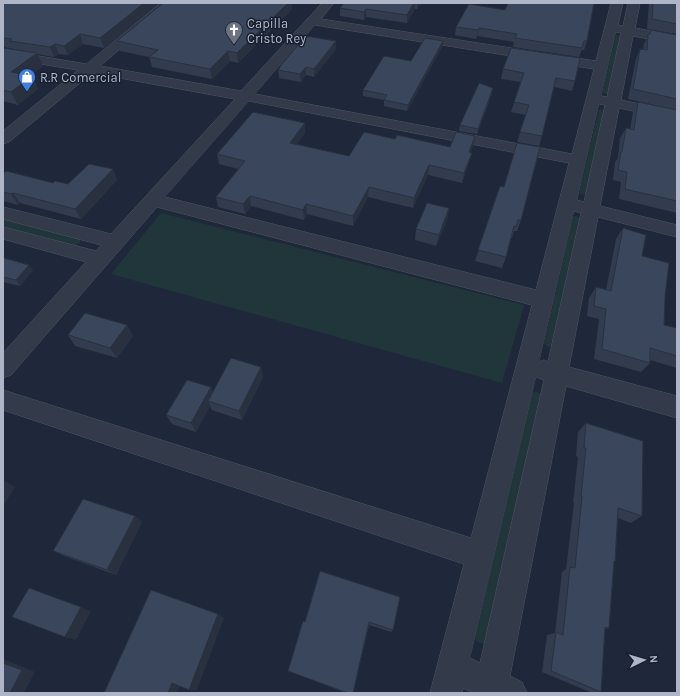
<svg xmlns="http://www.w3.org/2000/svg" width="680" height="696" font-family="Karla,sans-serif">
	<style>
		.green { fill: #21363b }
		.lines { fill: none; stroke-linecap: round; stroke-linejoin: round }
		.minor-casing { stroke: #4d5565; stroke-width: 1 }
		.minor { fill: #333b4a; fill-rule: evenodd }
		.wall { fill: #323c4e }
		.shaded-wall { fill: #293140 }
		.building { fill: #3a465b; stroke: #293140 }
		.labels { text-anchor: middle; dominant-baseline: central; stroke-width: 3; stroke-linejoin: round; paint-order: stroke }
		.far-poi-label { font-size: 13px; fill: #adb5c7; stroke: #18202f; text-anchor: start }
	</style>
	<rect width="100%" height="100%" fill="#1f283a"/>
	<path class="green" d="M616 35 621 36 608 94 602 93Z
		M599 109 604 110 586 194 583 195 579 193Z
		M161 213 524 305 502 383 111 274Z
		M576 216 581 219 552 346 549 347 544 343 573 217Z
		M3 219 80 239V242L75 246 3 228Z
		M536 392 541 394 485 644 477 642 475 638 532 393Z"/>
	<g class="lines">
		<g class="minor-casing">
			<path id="minor" d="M161 3H174L100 66 241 91 322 3H334L321 19 596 61 611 3H623L618 25 623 26 628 3H640L635 28 677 36V44L633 36 621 100 677 112V120L619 108 600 206 677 225V237L598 217 569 367 677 396V418L566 386 510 676 522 682 527 693H474L463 688 462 693H430L464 564 3 410V390L471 538 532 305 157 207 11 375 3 378V353L86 262 3 239V227L96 251 101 245 3 219V207L111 234 235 99 92 73 9 142 3 144V131L78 70 3 58V50L86 64ZM315 25 594 69 572 154 255 94ZM616 32 621 33 607 97 601 96ZM249 101 569 163 536 290 165 197ZM599 104 605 105 584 202 577 200ZM574 211 581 213 548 362 544 360 539 362ZM536 377 544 380 480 663 470 658Z"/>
		</g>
		<use href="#minor" class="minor"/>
	</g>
	<path class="wall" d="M3 3H159L104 48 83 44 68 55 59 54 54 57 37 54 43 66 30 76H32L38 89 18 105 3 101V48L15 50 14 49 3 47Z
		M344 3H421L417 9H415L407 23 366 17 364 20 340 16V8Z
		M649 3H677V34L647 29Z
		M469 4 587 41 584 50H582L579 57 513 47 514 42 477 36 476 39 455 35 456 27Z
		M292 9 238 63 230 61 212 79 152 67 149 57 120 51 117 41Z
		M651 30 677 35V213L619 199 621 182 613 180 615 162 618 158 620 138 626 128 630 129 633 112 638 102 659 106 628 99 636 59 640 49H643L644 44Z
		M443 41 442 47 407 111 384 106V100L363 96V90Z
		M511 48 575 81 572 91 554 87 542 136 539 146 517 142 526 115 511 112 521 82 501 79 503 69Z
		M336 49 314 77 306 75 301 82 279 78 278 70Z
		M492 94 477 134 459 131 460 125Z
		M305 133 297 144 349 156 395 139 450 147 475 136 473 146 470 152 469 163 462 183 428 175 413 208 368 197 353 226 307 214 304 220 251 206 245 214 218 207 216 197 238 169 219 164 217 154Z
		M113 169 117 180 81 219 20 203 18 205 3 201V174L53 183 68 184Z
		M500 186 521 220 517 231H514L512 238H511L506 257 502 268 475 261Z
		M449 208 447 220 436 246 415 240 416 229Z
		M623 228 642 256 665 297 664 325 677 328V368L650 360V363L641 372 594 359 599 319 587 316 589 298 596 287 606 290 616 239Z
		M3 259 33 270 20 286 3 282Z
		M127 325 133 336 117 358 75 346 68 335Z
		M263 377 242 420 212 410 210 406 196 432 172 424 166 415Z
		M586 423 642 516 631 523 618 518 615 562H613L609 628 605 629 601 692H590L542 672 547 635 555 633 562 572 566 569 574 503H573L578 457 576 456 578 432Z
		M135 516 142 522 116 575 64 556 53 551Z
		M320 571 393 630 391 632 369 625 353 693H346L288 671 305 622Z"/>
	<path class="shaded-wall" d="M144 3H159L104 48 100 38Z
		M288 3H292V9L238 63 237 53Z
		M414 3H415V9L407 23V15Z
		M417 3H421L417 9Z
		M366 9V17L364 20V12Z
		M479 28 477 36 476 39 478 30Z
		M80 34 83 44 68 55 64 46Z
		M336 41V49L314 77V69Z
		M443 41 442 47 407 111 408 105Z
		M55 44 59 54 54 57 50 47Z
		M228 51 230 61 212 79 210 69Z
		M37 53 43 66 17 85 11 72Z
		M306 67V75L301 82 300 74Z
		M32 76 38 89 18 105 11 92Z
		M493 88 492 94 477 134 478 129Z
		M305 123V133L291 153 290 143Z
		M475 136 473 146 467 162 469 152Z
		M472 153 469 163 462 183 464 173Z
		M429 165 428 175 413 208 414 198Z
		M113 169 117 180 81 219 75 209Z
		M369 187 368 197 353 226V216Z
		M13 193 20 203 18 205 11 194Z
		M250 196 251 206 245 214 243 204Z
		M306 204 307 214 304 220 303 210Z
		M449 208 447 220 436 246 439 235Z
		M29 265 33 270 20 286 16 280Z
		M127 325 133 336 117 358 110 348Z
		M261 367 263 377 242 420 239 411Z
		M211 387 215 397 208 401 210 406 196 432 191 423Z
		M5 481 15 487 5 503 3 502V484Z
		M135 516 142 522 116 575 107 570Z
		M81 607 91 611 76 640 65 637Z
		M218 614 224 618 197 690H189Z
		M3 659 35 672 24 693H10L3 663Z
		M172 683 181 684 177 693H168Z"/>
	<path class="building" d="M3 3H144L100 38 80 34 64 46 55 44 50 47 10 41 12 39 3 38Z
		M163 3H288L237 53 228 51 210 69 149 57 158 50 117 41Z
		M344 3H414L407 15 366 9 364 12 340 8Z
		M508 3H594L587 41H584L582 48 515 38 517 34 479 28 478 30 456 27 469 4 505 10Z
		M653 3H677V24L652 19Z
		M651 30 677 35V99L633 89 640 49 647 50 648 34H650Z
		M306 36 336 41 314 69 306 67 300 74 278 70 282 64Z
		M425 38 443 41 408 105 384 100 387 95 363 90 384 56 411 61Z
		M3 48 37 53 11 72 32 76 11 92 3 90Z
		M511 48 580 58 575 81 556 78 542 136 520 132 529 105 514 102 524 73 503 69Z
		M479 83 493 88 478 129 460 125Z
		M638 102 677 110V201L625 189 627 172 618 170 621 152H622L626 128 634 130Z
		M253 112 305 123 290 143 349 156 364 132 395 139 397 135 450 147 456 132 475 136 469 152 472 153 464 173 429 165 414 198 369 187 353 216 306 204 303 210 250 196 243 204 216 197 245 161 217 154Z
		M517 143 540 147 521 220H518L516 227 514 226 506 257 478 250 500 186 504 187Z
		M89 164 113 169 75 209 13 193 11 194 3 192V174L6 171 53 183 55 181 68 184Z
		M427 203 449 208 439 235 416 229Z
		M623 228 646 235 642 256 669 263 665 297 664 325 677 328V356L650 348V363L602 349 606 309 594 306 596 287 611 291Z
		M4 258 29 265 16 280 3 277V259Z
		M85 313 127 325 110 348 68 335Z
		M231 358 261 367 239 411 208 401Z
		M187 380 211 387 191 423 166 415Z
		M586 423 643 441 642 516 618 508 615 562 614 561 609 628 605 627 601 692 551 671 556 632 563 635 570 567 575 568 582 496H581L586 448H584Z
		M83 499 135 516 107 570 53 551Z
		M320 571 400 597 393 630 369 622 353 693H348L288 671 303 621 305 622Z
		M29 588 81 607 65 637 12 617Z
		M151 590 218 614 189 690 172 683 168 693H104Z
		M3 663 22 670 10 693H3Z"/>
	<defs>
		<g id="church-pin" transform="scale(0.9)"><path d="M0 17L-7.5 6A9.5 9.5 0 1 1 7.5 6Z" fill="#6b7280" stroke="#18202f"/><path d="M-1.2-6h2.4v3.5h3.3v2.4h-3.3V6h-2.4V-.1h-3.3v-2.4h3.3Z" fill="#fff"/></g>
		<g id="shop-pin" transform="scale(0.9)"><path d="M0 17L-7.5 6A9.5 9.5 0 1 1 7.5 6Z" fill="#3f7fe0" stroke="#18202f"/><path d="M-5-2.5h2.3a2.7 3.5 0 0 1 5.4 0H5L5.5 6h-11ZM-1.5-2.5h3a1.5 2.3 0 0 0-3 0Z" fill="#fff"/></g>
	</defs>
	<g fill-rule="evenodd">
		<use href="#church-pin" x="234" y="30"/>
		<use href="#shop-pin" x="27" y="77"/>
	</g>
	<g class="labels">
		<g class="far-poi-label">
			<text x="247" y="23">Capilla<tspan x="247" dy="15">Cristo Rey</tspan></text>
			<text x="40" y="77">R.R Comercial</text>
		</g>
	</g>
	<rect width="680" height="696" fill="none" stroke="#adb5c7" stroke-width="8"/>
	<g transform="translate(644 660) rotate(85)" stroke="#18202f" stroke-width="3" paint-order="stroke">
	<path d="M0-3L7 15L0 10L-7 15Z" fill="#adb5c7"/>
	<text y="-6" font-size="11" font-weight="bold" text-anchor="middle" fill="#adb5c7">N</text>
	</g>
</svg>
